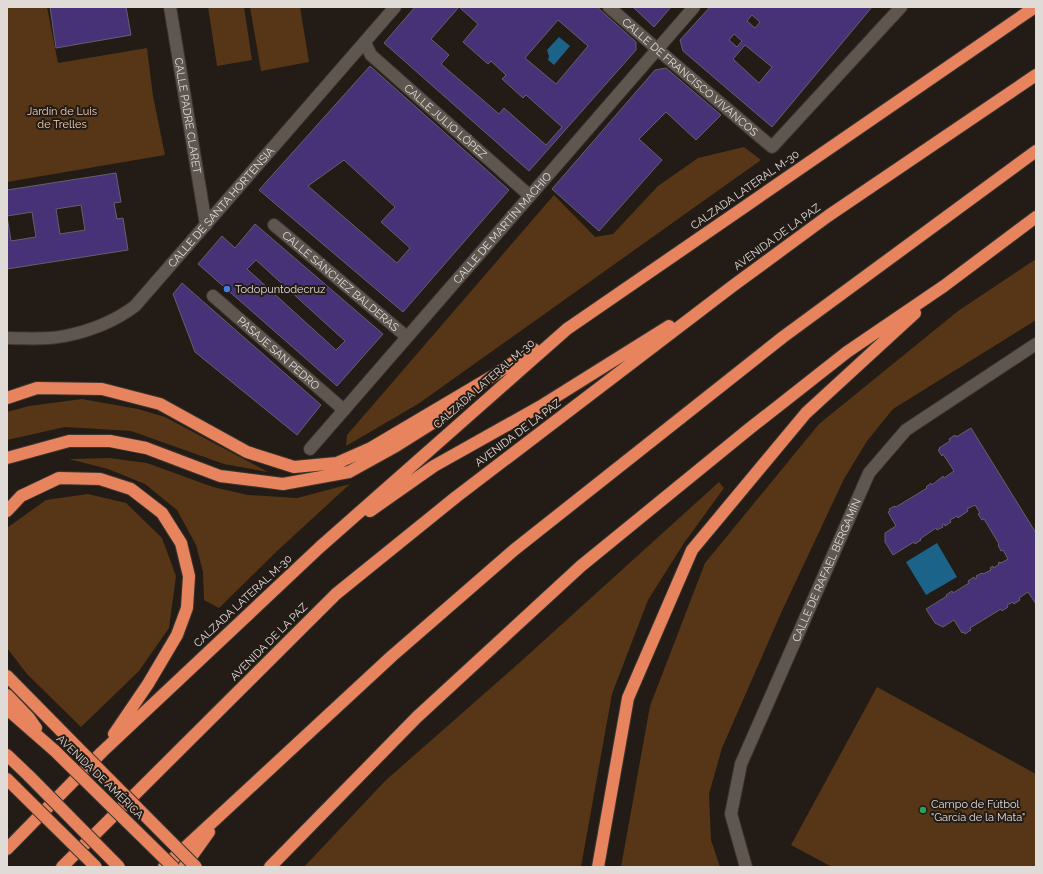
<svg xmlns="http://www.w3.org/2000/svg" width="1043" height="874" font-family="Raleway,sans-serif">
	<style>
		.green { fill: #563616 }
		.water { fill: #1c638a }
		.building { fill: #473177; stroke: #63616b; fill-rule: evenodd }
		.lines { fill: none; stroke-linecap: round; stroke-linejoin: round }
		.minor-casing { stroke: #3a3532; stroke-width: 14 }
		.highway-casing { stroke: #3a3532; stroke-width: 14 }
		.minor { stroke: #5e564f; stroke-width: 12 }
		.highway { stroke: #e7835d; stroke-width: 12 }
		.highway-bridge-casing { stroke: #3a3532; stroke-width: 14; stroke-linecap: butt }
		.highway-bridge { stroke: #e7835d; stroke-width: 12 }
		.shop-dot { fill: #3f7fe0; stroke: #221b16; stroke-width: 1.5 }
		.leisure-dot { fill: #2e9e5b; stroke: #221b16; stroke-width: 1.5 }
		.labels { text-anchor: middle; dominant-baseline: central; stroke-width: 4; stroke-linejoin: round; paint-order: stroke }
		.street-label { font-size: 11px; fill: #e0dbd7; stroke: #221b16 }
		.park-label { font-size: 11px; fill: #f6d2b3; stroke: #221b16 }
		.poi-label { font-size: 11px; fill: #e0dbd7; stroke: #221b16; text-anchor: start }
	</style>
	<rect width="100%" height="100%" fill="#221b16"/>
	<path class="green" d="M7 7H47L58 63 147 48 153 96 165 155 7 182Z
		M208 7H244L252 60 217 66Z
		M250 7H300L309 62 261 71Z
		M744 147 761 160 418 404 346 446 347 435 554 195 595 237 613 234 658 186 698 158Z
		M1036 259V320L893 409 867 441 844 479 781 613 722 748 709 794 711 840 720 867H621L650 706 705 563 819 424 958 311Z
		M82 399 138 409 165 417 268 472 224 464 131 431 65 427 7 440V412L29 406Z
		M109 458 147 463 213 487 248 495 297 498 350 484 275 553 219 608 204 600 203 572 196 545 177 510 145 484 108 469 69 459Z
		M719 482 724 488 684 543 648 600 612 694 581 867H304L385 781 518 664Z
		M88 494 126 503 162 538 176 576 169 628 139 671 81 727 27 674 7 648V528L46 500Z
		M877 687 1036 774V867H832L791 845Z"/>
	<path class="water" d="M559 37 570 46 554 65 548 60 549 56 547 50Z
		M937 543 957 577 926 595 906 562Z"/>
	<path class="building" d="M50 7H126L131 35 56 48Z
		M415 7H597L636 42V50L529 171 384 43ZM459 7 478 24 463 42 488 64 491 61 506 75 502 79 523 98 526 95 562 127 546 145 504 108 499 114 441 64 449 55 431 39ZM558 20 588 46 556 84 525 58Z
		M633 7H671L654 27Z
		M710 7H872L772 127 683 51 680 40ZM752 15 760 22 755 28 747 21ZM734 34 742 41 737 47 729 40ZM745 45 772 67 759 83 733 59Z
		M370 66 509 190 403 312 259 190ZM344 160 395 207 381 222 410 248 397 263 308 186Z
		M666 68 721 115 696 140 666 112 639 139 662 160 599 231 552 189 655 70Z
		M116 173 121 202 114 203 117 219 123 218 128 250 7 269V216L11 241 36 237 32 212 7 216V190ZM81 205 85 230 60 234 56 209Z
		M255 224 383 334 337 386 198 264 222 236 235 248ZM256 260 345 341 336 350 247 269Z
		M182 283 321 405 297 435 195 352 173 294Z
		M971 428 1036 533V604L1028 592 1019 598 1020 600 1014 604 1013 602 1007 605 1008 607 1002 611 1001 609 970 628 971 630 965 634 964 632 962 633 954 620 943 627 935 623 926 609 947 596 946 595 952 591 953 593 969 583 968 581 974 577 975 579 977 578 976 576 982 573 983 574 991 570 990 568 993 566 994 568 999 564 998 563 1000 562 1001 563 1008 559 1003 550 1001 551 998 545 999 544 984 519 982 520 978 514 980 513 975 505 967 509 968 511 958 518 957 516 950 520 951 522 945 526 944 524 942 525 943 527 937 530 936 528 920 539 921 540 915 544 914 542 893 555 885 542V533L896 526 888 512 890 511 889 509 895 506 896 507 927 488 926 487 931 483 932 485 943 476 944 478 954 471 943 454 942 456 938 450 940 449 939 448 950 441 949 439 955 435 956 437Z"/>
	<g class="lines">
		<g class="minor-casing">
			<g id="minor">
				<path id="s1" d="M170 7 206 225"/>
				<path id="s2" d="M609 7 657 49 772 147 901 7"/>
				<path id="s3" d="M365 43 371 55 529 195"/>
				<path id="s4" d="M274 225 407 337"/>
				<path id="s5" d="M213 296 344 410"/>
				<path id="s6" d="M7 338C26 338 47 340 65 336 90 331 115 321 135 306L395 7"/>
				<path id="s7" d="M310 449 694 7"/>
				<path id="s8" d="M746 867 731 814 741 764 869 473 906 430 1036 344"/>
			</g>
		</g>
		<g class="highway-casing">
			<path id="highway" d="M7 398 37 388 102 389 160 404 247 452 294 467 337 463 371 448 491 377 534 349
				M7 458 69 441H110L146 448 220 476 283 484 349 472 396 446 439 419 460 402
				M7 511 21 496 59 478 100 479 131 489 162 513 181 543 189 576 187 608 177 635 148 684 114 734
				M370 511 434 466 541 406 669 326
				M7 676 72 742
				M7 695 29 718 36 728
				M7 709 55 751
				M7 755 29 776
				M7 779 16 788
				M7 849 102 752 320 547 567 329 1035 7
				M62 867 336 594 456 497 734 285 828 216 1036 75
				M164 867 392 656 514 550 783 337 1036 151
				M184 867 209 832
				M270 867 417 717 581 566 749 429 847 352 944 286 1036 217
				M598 867 628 698 692 550 806 413 915 313"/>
		</g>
		<use href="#minor" class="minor"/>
		<use href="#highway" class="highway"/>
		<g class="highway-bridge-casing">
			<path id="highway-bridge" d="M72 742 196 867
				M55 751 173 867
				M29 776 119 867
				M16 788 96 867"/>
		</g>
		<use href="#highway-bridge" class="highway-bridge"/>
	</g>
	<circle class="shop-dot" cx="227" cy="289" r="4"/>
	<circle class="leisure-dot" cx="923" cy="810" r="4"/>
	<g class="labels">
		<g class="street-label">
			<text stroke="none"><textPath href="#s2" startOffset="107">CALLE DE FRANCISCO VIVANCOS</textPath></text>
			<text stroke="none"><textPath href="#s1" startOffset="110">CALLE PADRE CLARET</textPath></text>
			<text stroke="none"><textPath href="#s3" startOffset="113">CALLE JULIO LÓPEZ</textPath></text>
			<text transform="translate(745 190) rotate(-35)">CALZADA LATERAL M-30</text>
			<text stroke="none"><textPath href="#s6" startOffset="266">CALLE DE SANTA HORTENSIA</textPath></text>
			<text stroke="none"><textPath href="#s7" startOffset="293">CALLE DE MARTÍN MACHIO</textPath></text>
			<text transform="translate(777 237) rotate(-36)">AVENIDA DE LA PAZ</text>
			<text stroke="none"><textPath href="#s4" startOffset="87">CALLE SÁNCHEZ BALDERAS</textPath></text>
			<text stroke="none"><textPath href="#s5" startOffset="87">PASAJE SAN PEDRO</textPath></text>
			<text transform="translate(484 384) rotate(-41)">CALZADA LATERAL M-30</text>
			<text transform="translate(518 433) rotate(-37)">AVENIDA DE LA PAZ</text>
			<text stroke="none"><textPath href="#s8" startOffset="318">CALLE DE RAFAEL BERGAMÍN</textPath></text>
			<text transform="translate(243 601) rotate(-43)">CALZADA LATERAL M-30</text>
			<text transform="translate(269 642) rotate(-45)">AVENIDA DE LA PAZ</text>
			<text transform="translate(100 777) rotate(44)">AVENIDA DE AMÉRICA</text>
		</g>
		<g class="park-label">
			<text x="62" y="111">Jardín de Luis<tspan x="62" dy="13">de Trelles</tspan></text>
		</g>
		<g class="poi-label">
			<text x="235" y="289">Todopuntodecruz</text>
			<text x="931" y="804">Campo de Fútbol<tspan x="931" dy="13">"García de la Mata"</tspan></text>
		</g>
	</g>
	<rect width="1043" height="874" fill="none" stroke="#e0dbd7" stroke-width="16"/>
</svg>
